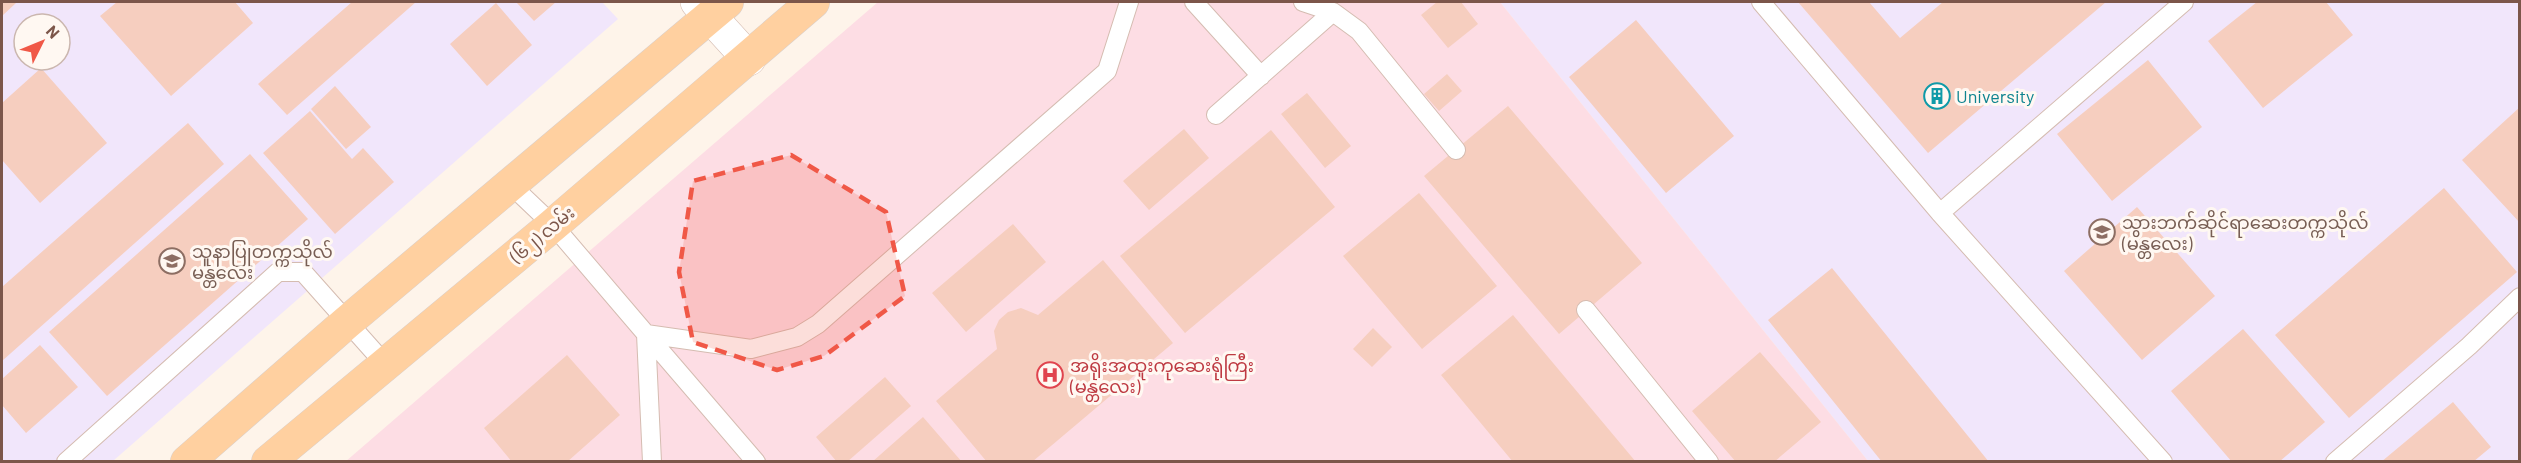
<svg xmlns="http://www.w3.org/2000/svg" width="2521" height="463" font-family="Barlow,'Noto Sans Myanmar',sans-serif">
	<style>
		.education { fill: #f1e6fb; fill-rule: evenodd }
		.medical { fill: #fddde4 }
		.building { fill: #f6cebf }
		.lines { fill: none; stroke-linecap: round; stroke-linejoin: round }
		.service-casing { stroke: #d5bcb1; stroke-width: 20 }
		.tertiary-casing { stroke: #d5bcb1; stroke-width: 34 }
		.primary-casing { stroke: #dad0cc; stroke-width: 34 }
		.service { stroke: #fff; stroke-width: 18 }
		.tertiary { stroke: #fff; stroke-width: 33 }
		.primary { stroke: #ffd0a0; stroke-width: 33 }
		.marked { fill: #f05847; fill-opacity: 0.2; stroke: #f05847; stroke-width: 4.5; stroke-dasharray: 12 8; stroke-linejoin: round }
		.labels { text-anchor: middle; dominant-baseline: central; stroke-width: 6; stroke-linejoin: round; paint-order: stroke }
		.culture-label { font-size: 18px; fill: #0d838f; stroke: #fff8f2; text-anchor: start }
		.education-label { font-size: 18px; fill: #785e54; stroke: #fff8f2; text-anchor: start }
		.street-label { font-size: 18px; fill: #7c564a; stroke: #fff8f2 }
		.health-label { font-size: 18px; fill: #be3a42; stroke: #fff8f2; text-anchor: start }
	</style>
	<rect width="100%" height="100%" fill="#fef4ea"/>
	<path class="education" d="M2 2H602L618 19 113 461 2 462ZM24 24H60V60H24Z
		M1500 2H2519V461H1868Z"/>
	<path class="medical" d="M878 2H1500L1868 461 345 462Z"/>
	<path class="building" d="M2 2H15L16 3 2 16Z
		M117 2H235L253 23 171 96 100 16Z
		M352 2H416L287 115 258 84Z
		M516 2H556L534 21Z
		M1437 2H1461L1478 24 1448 48 1421 15Z
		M1798 2H1869L1900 38 1943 2H2106L1928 153Z
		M2257 2H2326L2353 35 2263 108 2208 41Z
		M496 3 532 45 487 86 450 44Z
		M1636 20 1734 136 1666 193 1569 77Z
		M2148 60 2202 127 2112 201 2057 134Z
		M41 68 107 143 40 203 2 160V103Z
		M1447 74 1462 91 1439 111 1424 94Z
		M335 86 371 127 346 149 311 109Z
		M1307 93 1351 146 1325 168 1281 114Z
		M1508 106 1642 263 1559 334 1424 176Z
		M2520 107V223L2462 160Z
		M310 111 352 159 363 148 394 182 335 234 263 153Z
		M188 123 224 164 2 361V287Z
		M1184 129 1209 158 1149 210 1123 181Z
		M1271 130 1335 207 1185 333 1120 256Z
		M250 154 308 219 107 396 49 332Z
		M2444 188 2517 272 2349 418 2275 335Z
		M1419 193 1497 286 1422 349 1343 256Z
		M2137 207 2215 296 2142 360 2064 271Z
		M1013 224 1046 262 966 332 932 293Z
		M1103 260 1173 343 1032 462H987L936 401 997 349 994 331 999 320 1008 312 1021 308 1038 315Z
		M1832 268 1989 462H1882L1768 320Z
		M1513 315 1636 462H1513L1441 375Z
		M1373 328 1392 347 1372 367 1353 349Z
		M2243 329 2325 422 2279 462H2232L2171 391Z
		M40 345 78 387 26 433 2 405V379Z
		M1760 352 1821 422 1774 462H1736L1692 411Z
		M567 355 620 415 567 462H512L484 428Z
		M885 377 911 406 847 462H837L816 437Z
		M2453 402 2491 447 2473 462H2381Z
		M923 417 962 462H872Z"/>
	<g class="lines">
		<g class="service-casing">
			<path id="service" d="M1194 2 1261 76
				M1303 2 1333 12 1359 31 1456 150
				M1761 2 1940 213 2163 462
				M1216 115 1333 12
				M511 185 553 225 646 334 751 349 797 337 818 324 1107 71 1129 2
				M1940 213 2184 2
				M1586 310 1709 462
				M646 334 756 462
				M646 334 652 462
				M66 462 278 272H303L384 363
				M2335 462 2469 346 2520 297"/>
		</g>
		<g class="tertiary-casing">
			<path id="tertiary" d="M697 2 749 59"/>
		</g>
		<g class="primary-casing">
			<path id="primary" d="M187 462 346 323 727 2
				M268 462 553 225 813 2"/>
		</g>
		<use href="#service" class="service"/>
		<use href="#tertiary" class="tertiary"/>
		<use href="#primary" class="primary"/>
	</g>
	<path class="marked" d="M791 155 886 212 905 296 824 356 777 370 693 342 679 272 693 181Z"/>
	<defs>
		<g id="building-ring" transform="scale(1.35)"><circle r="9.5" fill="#fff8f2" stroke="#0f9aa8" stroke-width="1.5"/><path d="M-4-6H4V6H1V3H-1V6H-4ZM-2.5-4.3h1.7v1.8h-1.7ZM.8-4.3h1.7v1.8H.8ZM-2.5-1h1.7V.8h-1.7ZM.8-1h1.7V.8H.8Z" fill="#0f9aa8"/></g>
		<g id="university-ring" transform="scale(1.35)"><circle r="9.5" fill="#fff8f2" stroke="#8d6e63" stroke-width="1.5"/><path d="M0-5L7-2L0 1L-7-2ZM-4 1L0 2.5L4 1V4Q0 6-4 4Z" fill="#8d6e63"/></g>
		<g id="hospital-ring" transform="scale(1.35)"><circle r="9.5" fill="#fff8f2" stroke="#e0444e" stroke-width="1.5"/><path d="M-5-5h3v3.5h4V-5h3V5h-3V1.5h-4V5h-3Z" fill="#e0444e"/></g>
	</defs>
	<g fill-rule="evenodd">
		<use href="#building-ring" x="1937" y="96"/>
		<use href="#university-ring" x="2102" y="232"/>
		<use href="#university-ring" x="172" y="261"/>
		<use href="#hospital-ring" x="1050" y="375"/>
	</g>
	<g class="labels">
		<g class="culture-label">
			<text x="1956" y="96">University</text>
		</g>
		<g class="education-label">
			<text x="2122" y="222">သွားဘက်ဆိုင်ရာဆေးတက္ကသိုလ်<tspan x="2122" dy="21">(မန္တလေး)</tspan></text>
			<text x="192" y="251">သူနာပြုတက္ကသိုလ်<tspan x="192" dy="21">မန္တလေး</tspan></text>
		</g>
		<g class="street-label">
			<text transform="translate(542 234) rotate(-40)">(၆၂) လမ်း</text>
		</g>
		<g class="health-label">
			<text x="1070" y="365">အရိုးအထူးကုဆေးရုံကြီး<tspan x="1070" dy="21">(မန္တလေး)</tspan></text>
		</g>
	</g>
	<rect width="2521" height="463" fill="none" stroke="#7c564a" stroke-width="6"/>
	<g transform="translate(42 42) rotate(47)"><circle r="28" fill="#fff8f2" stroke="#cbb7af" stroke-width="1.5"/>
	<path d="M0-4.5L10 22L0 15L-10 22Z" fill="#f05847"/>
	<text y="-9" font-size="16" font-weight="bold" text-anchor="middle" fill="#7c564a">N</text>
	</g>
</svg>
